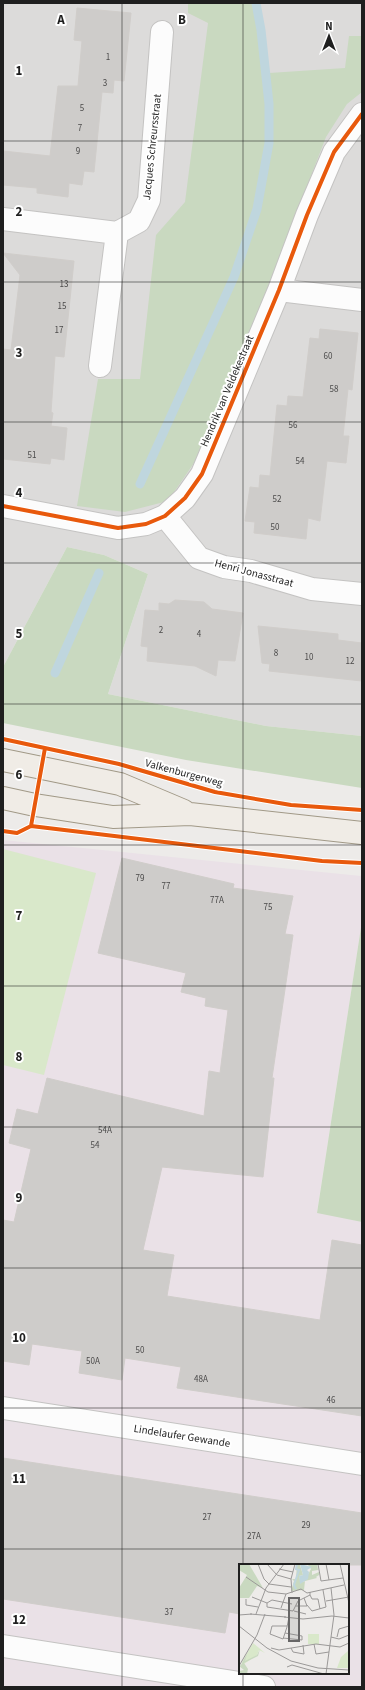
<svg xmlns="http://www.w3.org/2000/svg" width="365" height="1690" font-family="'Source Sans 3',sans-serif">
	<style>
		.residential { fill: #dcdbda }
		.industrial { fill: #eae1e7; fill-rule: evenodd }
		.grass { fill: #d9e8ca }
		.forest { fill: #c9d9c0 }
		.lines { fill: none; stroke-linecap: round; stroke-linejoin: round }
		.stream { stroke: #bfd6de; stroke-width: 9 }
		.building { fill: #ceccca; stroke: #d0cdca }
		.minor-casing { stroke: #c4c3c2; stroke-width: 24 }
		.major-casing { stroke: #a19987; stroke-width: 24 }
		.minor { stroke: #fcfcfc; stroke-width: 22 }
		.major { stroke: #f0ece6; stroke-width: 22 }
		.cycleway-casing { stroke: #fff; stroke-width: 6 }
		.cycleway { stroke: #e8590c; stroke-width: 4 }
		.grid { fill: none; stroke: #1f1f1f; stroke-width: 1; stroke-opacity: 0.55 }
		.labels { text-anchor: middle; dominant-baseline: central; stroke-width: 4; stroke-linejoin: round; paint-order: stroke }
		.number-label { font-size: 9px; fill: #4b4a4a }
		.street-label { font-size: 11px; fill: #1f1f1f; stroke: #fff }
		.inset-river { fill: none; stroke: #bfd6de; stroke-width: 2 }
		.inset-road { fill: none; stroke: #9b9998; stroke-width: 1 }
		.view { fill: #676666; fill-opacity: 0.15; stroke: #676666; stroke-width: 2 }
		.inset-edge { fill: none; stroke: #1f1f1f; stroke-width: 2 }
		.grid-label { font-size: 13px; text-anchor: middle; font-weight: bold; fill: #1f1f1f; stroke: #fff; stroke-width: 4; stroke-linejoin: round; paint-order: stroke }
	</style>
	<rect width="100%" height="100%" fill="#edebe9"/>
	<path class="residential" d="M3 3H362V736L266 726 108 694 148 574 104 555 67 547 3 667Z"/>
	<path class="industrial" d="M3 840 361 876 362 921 317 1212 362 1222V1687H3ZM240 1565H348V1673H240Z"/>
	<path class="grass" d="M3 849 96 873 44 1075 3 1065Z"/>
	<path class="forest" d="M188 3H259L269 73 345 68 349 36H362V92L347 104 326 137 209 441 168 501 125 512 77 506 98 379H140L156 235 185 202 208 23 188 13Z
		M67 547 104 555 148 574 108 694 266 726 362 736V788L186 760 3 723V667Z
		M362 921V1222L317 1213Z"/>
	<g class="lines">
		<path class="stream" d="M140 484 234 277 257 209 269 143V104L261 30 256 3
			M55 673 99 573"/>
	</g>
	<path class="building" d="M77 8 131 13 124 81 114 80 113 93 102 92 94 172 84 171 82 185 69 183 68 197 37 193V188L3 185V151L50 156 58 86H78L82 41 74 40Z
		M3 253 74 261 64 357 55 356 51 412 53 413 51 426 67 428 64 460 51 458 50 464 3 459V349L11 350 20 275Z
		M320 329 358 333 352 390 348 389 343 436H349L346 463 327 461 320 521 308 518 306 539 254 533 255 522 245 521 250 487 259 488 260 475 270 476 277 405 287 406 288 396 303 397 310 338 319 339Z
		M175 600 204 602 212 609 243 613 235 661 218 660 216 676 195 666 147 661 148 647 141 646 145 610 159 611V603L169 604Z
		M258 626 338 634V640L362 643V681L269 671 270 664 262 663Z
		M122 858 234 884 233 888 293 896 285 934 293 935 272 1078H274L263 1177 162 1167 143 1250 174 1255 167 1296 320 1320 332 1240 362 1245V1416L177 1388 181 1367 125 1358 122 1380 79 1373 82 1351 32 1344 29 1365 3 1361V1220L14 1222 31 1149 9 1143 17 1109 38 1114 47 1078 204 1116 209 1071 220 1073 228 1010 205 1006 206 998 181 992 186 973 98 953Z
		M3 1458 362 1513V1565H240V1614L229 1612 225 1633 3 1599Z"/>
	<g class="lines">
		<g class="minor-casing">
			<path id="minor" d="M3 219 117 233
				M117 233 139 221 149 200 162 32
				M279 290 362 300
				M100 366 117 233
				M3 506 118 528 146 524 165 516 185 498 202 474 279 290 307 215 334 152 362 114
				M165 516 199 558 224 567 251 571 312 589 362 594
				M3 1408 362 1464
				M3 1646 264 1687"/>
		</g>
		<g class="major-casing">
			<path id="major" d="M3 760 120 784 184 811
				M3 798 35 805 113 817 190 814 362 833"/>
		</g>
		<use href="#minor" class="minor"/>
		<use href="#major" class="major"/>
		<g class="cycleway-casing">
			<path id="cycleway" d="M3 506 118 528 146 524 165 516 185 498 202 474 279 290 307 215 334 152 362 114
				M3 739 119 764 215 792 291 805 362 810
				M31 826 45 748
				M3 831 17 833 31 826 322 861 362 863"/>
		</g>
		<use href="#cycleway" class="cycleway"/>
	</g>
	<path class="grid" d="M122 3V1687M243 3V1565M3 141H362M3 282H362M3 422H362M3 563H362M3 704H362M3 845H362M3 986H362M3 1127H362M3 1268H362M3 1408H362M3 1549H362M243 1673V1687"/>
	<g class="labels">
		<g class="number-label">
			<text x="108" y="57">1</text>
			<text x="105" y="83">3</text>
			<text x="82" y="108">5</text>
			<text x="80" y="128">7</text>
			<text x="78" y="151">9</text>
			<text x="64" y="284">13</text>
			<text x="62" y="306">15</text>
			<text x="59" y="330">17</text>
			<text x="328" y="356">60</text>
			<text x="334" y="389">58</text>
			<text x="293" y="425">56</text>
			<text x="32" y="455">51</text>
			<text x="300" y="461">54</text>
			<text x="277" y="499">52</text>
			<text x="275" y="527">50</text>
			<text x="161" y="630">2</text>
			<text x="199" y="634">4</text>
			<text x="276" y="653">8</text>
			<text x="309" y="657">10</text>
			<text x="350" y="661">12</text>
			<text x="140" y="878">79</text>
			<text x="166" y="886">77</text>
			<text x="217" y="900">77A</text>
			<text x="268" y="907">75</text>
			<text x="105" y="1130">54A</text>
			<text x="95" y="1145">54</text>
			<text x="140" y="1350">50</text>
			<text x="93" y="1361">50A</text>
			<text x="201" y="1379">48A</text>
			<text x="331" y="1400">46</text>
			<text x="207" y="1517">27</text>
			<text x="306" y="1525">29</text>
			<text x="254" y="1536">27A</text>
			<text x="169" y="1612">37</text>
		</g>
		<g class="street-label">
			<text transform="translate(152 147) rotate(-84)">Jacques Schreursstraat</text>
			<text transform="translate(227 391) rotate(-67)">Hendrik van Veldekestraat</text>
			<text transform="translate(254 573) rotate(15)">Henri Jonasstraat</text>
			<text transform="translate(184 773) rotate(15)">Valkenburgerweg</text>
			<text transform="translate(182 1436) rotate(9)">Lindelaufer Gewande</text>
		</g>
	</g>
	<g transform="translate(239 1564)">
		<rect width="110" height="110" fill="#edebe9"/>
		<path d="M69 70H80V80H69ZM14 79 26 89 20 86 18 91 2 102 8 83 3 98ZM109 87 110 104H98L102 93Z" fill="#d9e8ca"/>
		<path d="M0 0H10L24 24 18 22 10 34H0V24L8 11 0 6ZM58 0H78L79 6 73 7V11L80 8V11L77 13 78 14 66 17 65 26 52 27 55 17 53 15H57ZM61 1H69L72 5 65 18 61 16 60 12 64 11ZM21 85 19 92 5 99 9 105 8 110 0 109V107L5 106 0 102 4 100 2 101 8 90 6 97 18 91Z" fill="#c9d9c0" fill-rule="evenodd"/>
		<path d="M61 0 73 3 68 6 70 8 69 15 61 20 60 12 64 11Z" fill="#bfd6de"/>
		<path class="inset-river" d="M57 25 55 21 60 6 57 5 58 0"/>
		<path class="inset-road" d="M19 0 25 15 30 20 52 23M28 0 38 11 52 15M79 0 82 17 104 14M87 0 90 16M101 0 110 39M40 5 54 8M7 13 29 28 47 30 62 25 68 29 105 21M53 29 52 15 56 0M71 31 73 35H79L81 45M13 33 28 39V43M7 35V41L19 43M87 37 110 33M28 39 33 36 53 40M68 41 73 47 87 43 84 26M57 42H68L65 34M28 43 54 47 59 37 71 31V28M42 44 47 30M55 47 67 50M11 50 47 53M17 50 27 24 45 0M0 51 13 50M45 53 64 55 93 52 110 54M0 62 28 84 52 97 79 104 110 106M48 62H33L31 70 44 75 48 63 50 53M92 73 100 75 110 71M98 73 100 65 110 62M44 74 63 76V72L46 69M75 80 77 90 90 88M32 84 40 86 77 80 101 83 110 79M52 84 54 88 65 90 64 81M0 102 18 71 26 50M48 103 53 101 85 110M87 110 95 51 92 24"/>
		<path class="view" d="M50 34H60V77H50Z"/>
		<rect width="110" height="110" class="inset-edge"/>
	</g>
	<g class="grid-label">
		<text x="61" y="24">A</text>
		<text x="182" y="24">B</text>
		<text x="19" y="75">1</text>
		<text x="19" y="216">2</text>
		<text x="19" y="357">3</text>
		<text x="19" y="497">4</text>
		<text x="19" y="638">5</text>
		<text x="19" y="779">6</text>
		<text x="19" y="920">7</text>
		<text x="19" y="1061">8</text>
		<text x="19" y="1202">9</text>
		<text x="19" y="1342">10</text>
		<text x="19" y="1483">11</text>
		<text x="19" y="1624">12</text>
	</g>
	<rect width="365" height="1690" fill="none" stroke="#1f1f1f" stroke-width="8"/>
	<g transform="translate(329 36)" stroke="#ffffff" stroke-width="3" paint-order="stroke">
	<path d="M0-3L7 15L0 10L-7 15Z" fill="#1f1f1f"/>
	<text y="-6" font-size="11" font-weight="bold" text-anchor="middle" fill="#1f1f1f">N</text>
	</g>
</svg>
